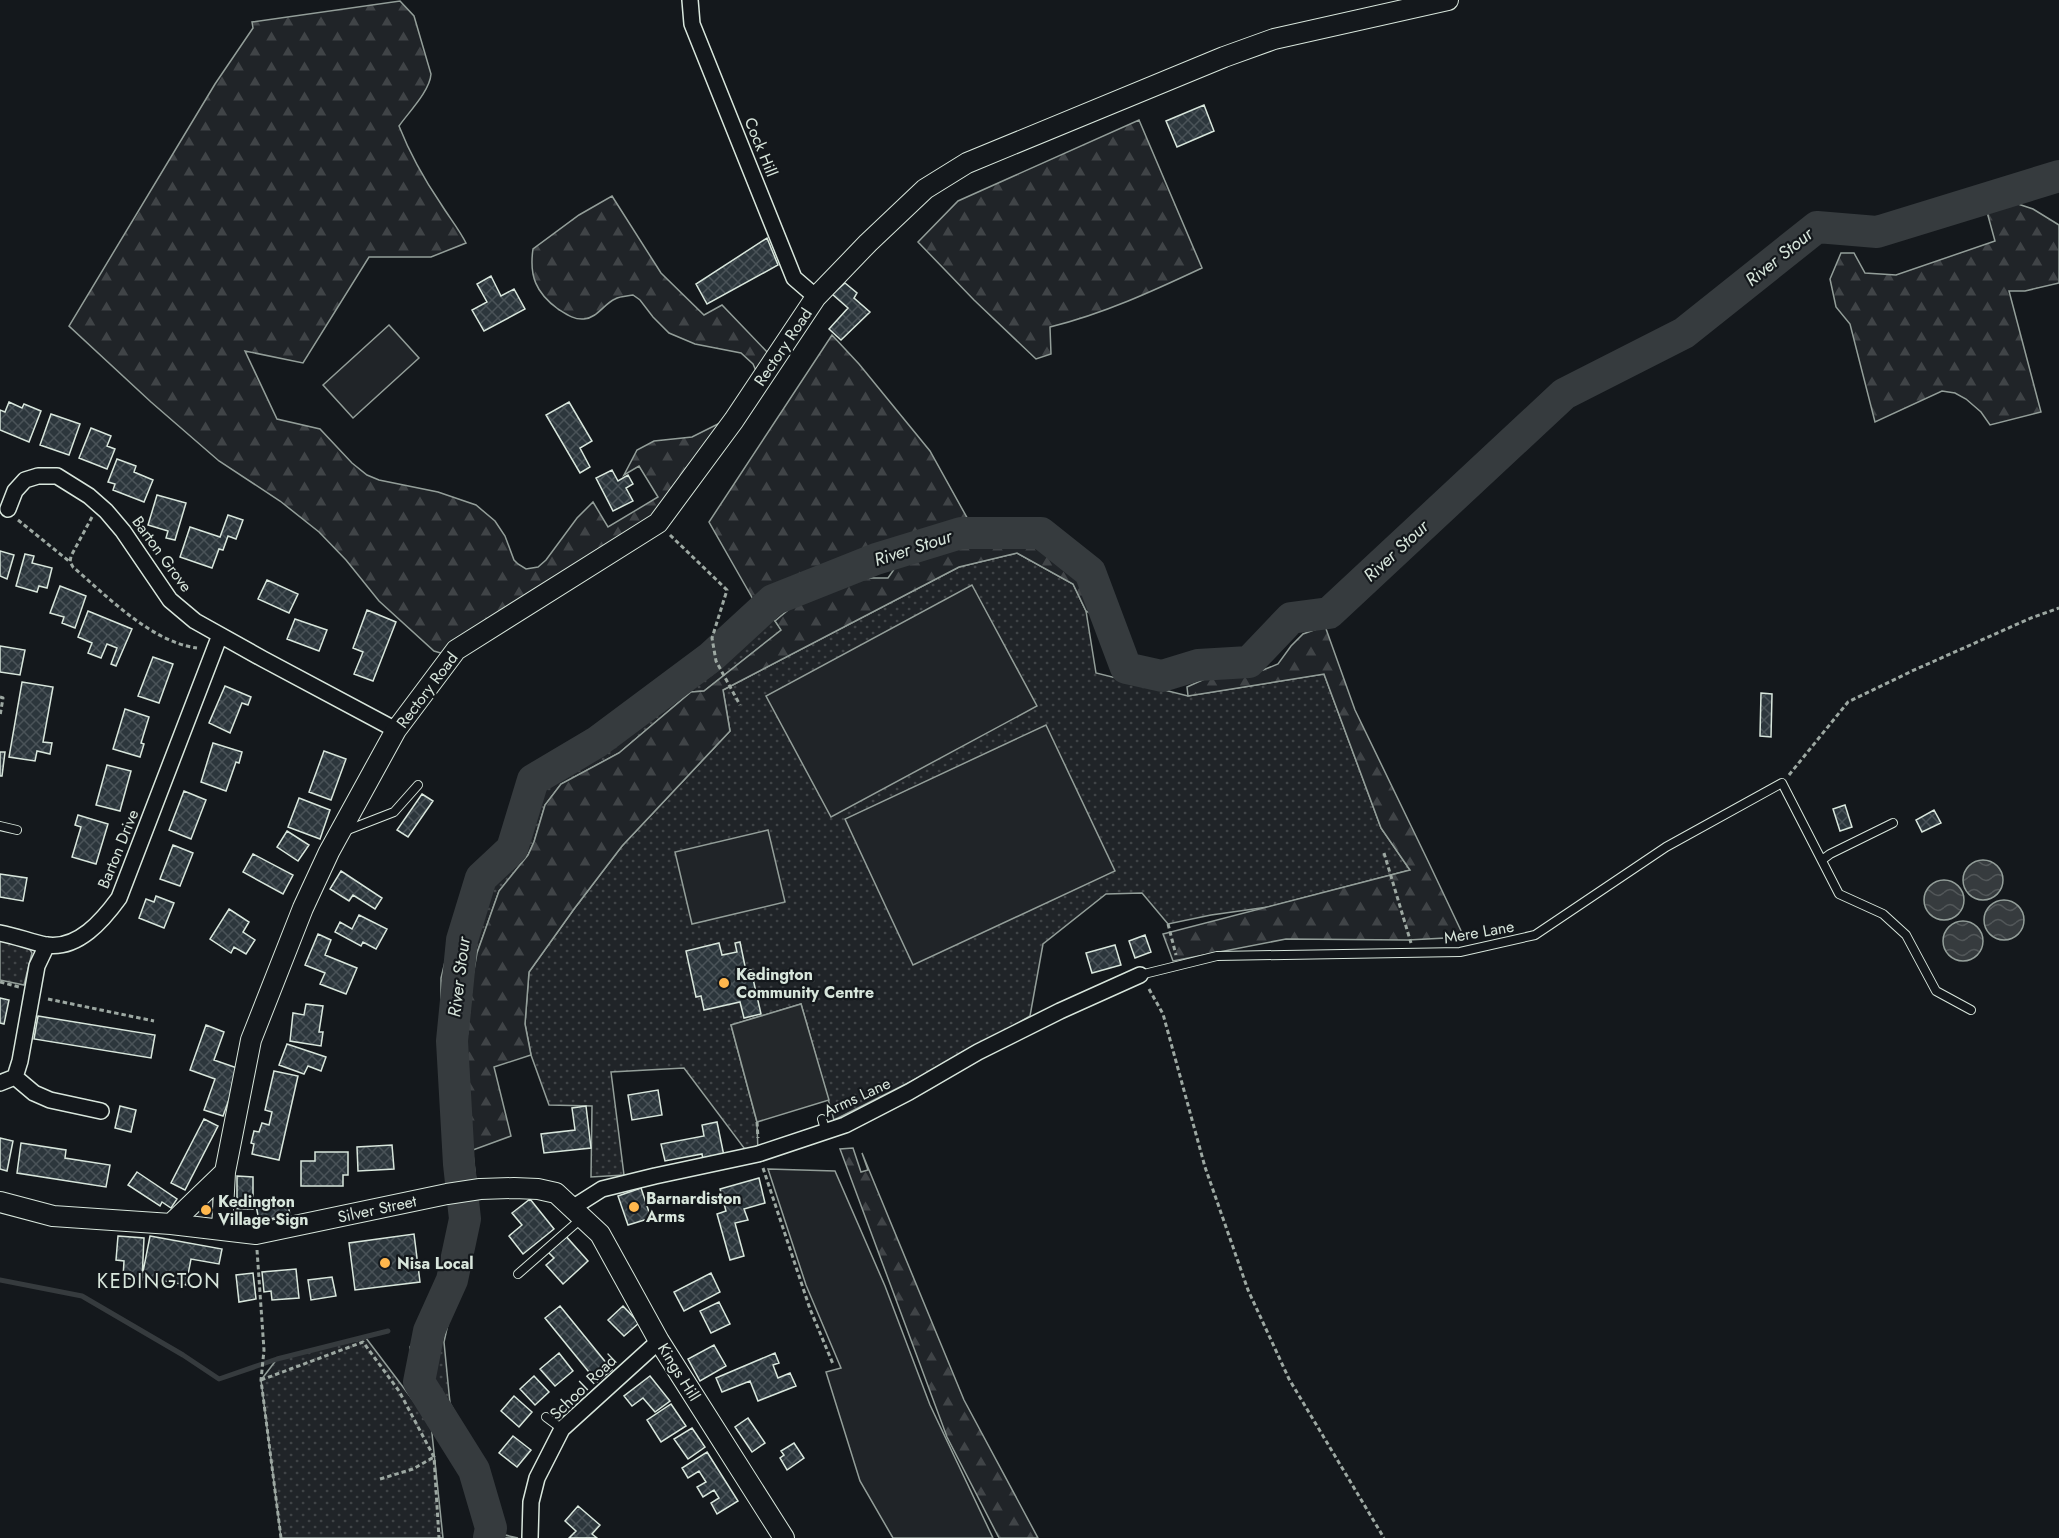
<svg xmlns="http://www.w3.org/2000/svg" width="2059" height="1538" font-family="Jost,sans-serif">
	<style>
		.grass { fill: url(#grass-dots); stroke: #939e99; stroke-width: 1.5 }
		.forest { fill: url(#forest-firs); stroke: #939e99; stroke-width: 1.5 }
		.garden { fill: #202428; stroke: #939e99; stroke-width: 1.5 }
		.parking { fill: #24282b; stroke: #939e99; stroke-width: 1.5 }
		.water { fill: url(#water-waves); stroke: #939e99; stroke-width: 1.5 }
		.lines { fill: none; stroke-linecap: round; stroke-linejoin: round }
		.stream { stroke: #363b3e; stroke-width: 5 }
		.river { stroke: #363b3e; stroke-width: 32 }
		.building { fill: url(#building-cross-hatch); stroke: #d8e6dc; stroke-width: 1.5 }
		.service-casing { stroke: #d8e6dc; stroke-width: 10 }
		.minor-casing { stroke: #d8e6dc; stroke-width: 18 }
		.tertiary-casing { stroke: #d8e6dc; stroke-width: 22 }
		.path { stroke: #9da8a2; stroke-width: 3; stroke-dasharray: 4.5 3; stroke-linecap: butt }
		.service { stroke: #14181c; stroke-width: 8 }
		.minor { stroke: #14181c; stroke-width: 15 }
		.tertiary { stroke: #14181c; stroke-width: 20 }
		.poi-dot { fill: #ffb74d; stroke: #14181c; stroke-width: 2 }
		.labels { text-anchor: middle; dominant-baseline: central; stroke-width: 4.5; stroke-linejoin: round; paint-order: stroke }
		.street-label { font-size: 16px; fill: #d8e6dc; stroke: #14181c }
		.poi-label { font-size: 16px; font-weight: bold; fill: #d8e6dc; stroke: #14181c; text-anchor: start }
		.water-label { font-size: 18px; font-style: italic; fill: #d8e6dc; stroke: #14181c }
		.quarter-label { font-size: 20px; letter-spacing: 1.5px; fill: #d8e6dc; stroke: #14181c }
	</style>
	<defs>
		<pattern id="grass-dots" width="8" height="8" patternUnits="userSpaceOnUse" patternTransform="scale(1.5)"><rect width="8" height="8" fill="#202428"/><path d="M2 2h.1M6 6h.1" fill="none" stroke="#404447" stroke-width="1.8" stroke-linecap="round"/></pattern>
		<pattern id="forest-firs" width="22" height="20" patternUnits="userSpaceOnUse" patternTransform="scale(1.5)"><rect width="22" height="20" fill="#202428"/><path d="M5 1l3.5 6h-7zM16 11l3.5 6h-7z" fill="#404447"/></pattern>
		<pattern id="water-waves" width="16" height="10" patternUnits="userSpaceOnUse" patternTransform="scale(1.5)"><rect width="16" height="10" fill="#363b3e"/><path d="M0 5q4-4 8 0t8 0" fill="none" stroke="#525759"/></pattern>
		<pattern id="building-cross-hatch" width="8" height="8" patternUnits="userSpaceOnUse" patternTransform="scale(1.5)"><rect width="8" height="8" fill="#2c363c"/><path d="M0 0l8 8M0 8l8-8" fill="none" stroke="#4a5358"/></pattern>
	</defs>
	<rect width="100%" height="100%" fill="#14181c"/>
	<path class="grass" d="M1017 553 1073 584 1086 611 1096 673 1188 696 1324 674 1381 828 1410 870 1268 907 1211 915 1168 924 1142 893 1106 894 1043 944 1030 1016 956 1059 834 1120 801 1004 731 1025 757 1122 758 1154 744 1148 684 1068 611 1072 624 1175 591 1177 592 1106 549 1105 531 1055 525 1024 529 972 574 909 622 846 730 731 723 690 959 567Z
		M758 608 775 621 782 630 704 691 691 692 619 753 561 784 545 805 534 842 528 855 499 891 477 953 473 975 464 1070 476 1182 451 1185 453 1166 441 1043V978L455 921 481 872 505 842 526 783 541 766 597 733Z
		M0 940 29 948 32 953 24 985 0 980Z
		M211 1197 213 1198 214 1220 195 1218 191 1216Z
		M473 1198 468 1234 444 1342 450 1403 479 1456 501 1534 518 1538H480V1518L467 1474 424 1409 412 1381 410 1347 427 1319 439 1292 453 1216V1203Z
		M366 1338 431 1424 443 1538H281L261 1380 277 1359Z"/>
	<path class="forest" d="M400 1 414 16 431 74C430 91 408 113 399 126 410 154 424 179 441 204 449 217 459 229 466 243L431 257H369L303 363 245 351 277 419 320 429 352 463 367 475 379 480 438 492 476 505 495 521 505 536 514 560 518 564 526 569 538 567 546 560 577 518 593 502 608 527 658 497 639 466 624 475 637 450 654 441 692 437 726 420 670 506 444 654 434 651 379 601 346 560 319 532 280 501 219 461 151 402 69 326 215 84 253 28 252 22Z
		M1139 120 1202 268C1153 291 1103 314 1050 327L1051 354 1036 359 974 300 918 242 958 201Z
		M612 196 661 273 704 315 722 305 769 354 757 373 753 364 741 353 695 344 669 333 653 317 640 300 633 295C628 296 620 296 615 299 604 304 597 318 584 319 574 320 566 314 558 309 536 293 529 276 533 249L579 215Z
		M2015 203 2033 209 2059 225V283L2025 291H2009L2041 412 1990 425 1981 412 1966 399 1955 393 1942 391 1875 422 1850 324 1836 307 1830 279 1841 253H1854L1865 273 1896 275 1995 241 1987 212Z
		M832 335 859 364 930 451 970 523 950 526 803 582 793 588 779 603 758 608 709 522Z
		M1000 535C1031 538 1072 549 1090 577 1097 589 1102 603 1108 615H1093L1086 611 1073 584 1017 553 959 567 723 690 730 731 622 846 574 909 529 972 525 1024 531 1055 494 1067 511 1136 473 1150 464 1070 473 975 477 953 499 891 528 855 534 842 545 805 561 784 619 753 691 692 704 691 781 630 775 621 805 596 864 578H888L899 562 933 549 947 547 968 546 971 540Z
		M1325 626 1355 710 1428 861 1464 937 1408 940 1286 939 1173 961 1163 934 1410 870 1381 828 1324 674 1188 696 1187 687 1220 672 1240 670 1258 672 1278 664 1291 646 1303 634Z
		M853 1148 861 1172 868 1170 862 1153 964 1400 1038 1538H999L947 1437 840 1149Z"/>
	<path class="garden" d="M389 325 419 358 353 418 323 385Z
		M972 585 1037 706 831 817 766 696Z
		M1046 725 1115 871 913 965 845 819Z
		M768 830 785 902 692 924 675 852Z
		M768 1169 835 1171 885 1286 930 1405 993 1538H893L860 1481 826 1372 841 1368 806 1285Z"/>
	<path class="parking" d="M801 1004 829 1100 757 1122 731 1025Z"/>
	<path class="water" d="M1963 880a20 20 0 1 1 40 0a20 20 0 1 1-40 0Z
		M1924 900a20 20 0 1 1 40 0a20 20 0 1 1-40 0Z
		M1984 920a20 20 0 1 1 40 0a20 20 0 1 1-40 0Z
		M1943 941a20 20 0 1 1 40 0a20 20 0 1 1-40 0Z"/>
	<g class="lines">
		<path class="stream" d="M0 1280 82 1296 183 1355 219 1379 277 1359 388 1331"/>
		<path class="river" d="M489 1538 491 1528 474 1470 419 1382 429 1331 452 1280 465 1219 459 1164 452 1041 462 940 481 878 512 849 533 780 597 742 711 657 773 600 876 559 961 533H1041L1090 572 1126 668 1162 676 1198 665 1249 662 1291 618 1329 613 1564 394 1684 333 1817 227 1877 232 2059 176"/>
	</g>
	<path class="building" d="M1204 105 1214 131 1177 147 1166 121Z
		M767 238 778 265 707 304 696 284Z
		M491 276 501 296 514 289 525 309 484 331 472 310 487 302 477 284Z
		M845 283 857 293 854 298 870 312 841 340 829 329 848 308 832 294Z
		M9 402 22 408 24 404 41 411 29 442 0 430V410L5 412Z
		M569 402 592 441 580 448 590 467 580 473 546 415Z
		M51 414 80 424 69 455 40 445Z
		M91 428 111 436 107 446 115 449 107 469 79 458Z
		M117 459 136 466 134 472 153 480 144 502 113 490 115 484 108 482Z
		M612 470 618 481 628 475 633 484 626 488 633 501 613 511 596 478Z
		M157 495 186 503 175 540 166 538 168 531 148 525Z
		M228 515 243 520 236 539 228 536 223 550 219 549 212 568 180 557 190 527 220 537Z
		M0 551 14 555 7 579 0 576Z
		M25 554 34 556 32 563 52 568 47 588 39 586 37 592 16 586Z
		M267 580 298 594 289 613 258 599Z
		M60 586 86 596 75 628 62 623 64 617 50 613Z
		M367 610 396 622 373 681 354 674 363 652 353 648Z
		M88 611 132 629 116 666 111 664 117 648 107 644 101 658 88 653 92 643 78 637Z
		M295 619 327 630 319 651 287 639Z
		M0 646 25 650 20 675 0 672Z
		M153 657 173 664 159 703 138 696Z
		M22 682 53 687 43 742 52 743 50 754 37 751 35 761 9 757Z
		M225 686 251 697 248 705 242 703 230 733 209 723Z
		M1761 693 1772 694 1771 737 1760 736Z
		M125 709 149 717 141 743 144 744 140 757 113 749Z
		M213 743 242 752 239 763 236 762 226 791 201 782Z
		M324 751 346 759 331 800 309 792Z
		M0 752H5L2 776H0Z
		M107 765 131 771 120 811 96 805Z
		M184 791 206 800 191 839 169 830Z
		M422 794 433 801 408 837 397 830Z
		M299 798 330 810 320 839 288 827Z
		M1845 805 1852 827 1840 831 1833 809Z
		M1934 810 1941 823 1922 832 1916 820Z
		M78 815 108 824 96 864 72 857 81 827 75 825Z
		M287 831 309 845 298 861 277 847Z
		M173 845 193 853 180 886 160 879Z
		M253 854 293 875 283 894 243 872Z
		M341 871 382 898 375 909 353 895 349 901 330 889Z
		M0 874 27 878 23 901 0 897Z
		M156 896 174 903 164 928 139 918 146 899 154 902Z
		M229 909 249 922 243 932 255 940 246 954 234 947 231 953 210 939Z
		M359 915 387 929 376 949 363 942 361 946 335 932 340 922 352 929Z
		M318 934 331 940 325 955 357 968 346 994 320 984 325 973 305 965Z
		M1145 935 1151 952 1135 958 1129 941Z
		M740 942 746 971 751 970 761 1014 744 1018 740 1002 704 1010 701 996 696 997 686 951 719 943 722 955 737 952 735 943Z
		M1115 945 1121 965 1092 973 1086 953Z
		M0 998 9 1000 4 1024 0 1023Z
		M306 1004 323 1006 319 1032H323L321 1046 290 1041 293 1013 304 1015Z
		M38 1016 155 1035 151 1058 34 1039Z
		M206 1025 224 1032 214 1060 240 1069 223 1116 204 1110 215 1079 190 1070Z
		M287 1044 326 1057 321 1071 308 1066 304 1074 279 1065Z
		M274 1071 298 1076 279 1160 252 1154 254 1144 251 1143 254 1131 259 1132 262 1123 269 1125 272 1112 265 1110Z
		M658 1090 662 1115 632 1120 628 1095Z
		M120 1106 136 1110 131 1132 115 1128Z
		M586 1106 591 1148 544 1153 541 1134 575 1130 572 1108Z
		M204 1119 218 1126 185 1190 171 1183Z
		M717 1122 724 1156 703 1160 702 1154 665 1161 661 1144 704 1136 702 1125Z
		M0 1138 13 1141 7 1171 0 1169Z
		M21 1143 66 1150 65 1158 110 1165 106 1187 17 1173Z
		M392 1145 394 1169 358 1171 357 1147Z
		M315 1152H348V1175H343V1186H301V1161H315Z
		M137 1172 177 1199 171 1208 162 1202 160 1206 128 1185Z
		M237 1176 253 1177V1209H237Z
		M759 1178 765 1203 744 1209 748 1220 735 1223 744 1256 730 1260 717 1214 726 1211 720 1189Z
		M641 1188 651 1218 628 1225 618 1196Z
		M287 1199 290 1215 259 1221 256 1205Z
		M530 1199 554 1229 523 1254 509 1236 522 1225 512 1213Z
		M414 1234 420 1282 355 1290 349 1243Z
		M564 1234 588 1261 563 1284 546 1265 554 1258 546 1250Z
		M118 1236 144 1238 142 1280 123 1278 124 1261 116 1260Z
		M150 1236 222 1249 219 1264 191 1259 186 1285 142 1277Z
		M296 1269 299 1298 272 1300 271 1291 264 1292 262 1272Z
		M253 1273 256 1299 239 1302 236 1275Z
		M711 1273 720 1292 684 1311 674 1292Z
		M332 1277 336 1296 311 1300 308 1280Z
		M719 1302 730 1324 711 1333 700 1311Z
		M560 1306 612 1370 597 1382 545 1318Z
		M623 1306 639 1323 624 1336 608 1320Z
		M714 1345 726 1366 700 1381 688 1359Z
		M559 1353 573 1371 555 1386 540 1369Z
		M775 1353 779 1363 773 1365 778 1378 790 1373 796 1386 758 1401 750 1381 722 1392 716 1378Z
		M534 1376 549 1392 535 1405 520 1389Z
		M650 1376 670 1401 655 1412 643 1398 632 1406 624 1396Z
		M514 1396 532 1412 519 1427 501 1411Z
		M671 1404 686 1426 661 1442 647 1420Z
		M748 1418 765 1443 752 1452 735 1427Z
		M692 1428 705 1447 688 1459 674 1439Z
		M513 1436 531 1450 517 1467 499 1453Z
		M794 1443 804 1458 787 1470 780 1458 784 1455 781 1451Z
		M707 1452 738 1501 717 1514 711 1503 719 1498 714 1490 703 1497 697 1487 706 1482 699 1471 688 1478 682 1468Z
		M578 1506 600 1525 592 1534 597 1538H569L576 1531 565 1521Z"/>
	<g class="lines">
		<g class="service-casing">
			<path id="service" d="M0 826 17 830
				M345 831 394 812 418 785
				M1822 860 1830 854 1893 823
				M1140 975 1217 956 1460 952 1535 935 1666 847 1782 783 1839 894 1883 914 1906 935 1936 991 1971 1010
				M822 1119 826 1132
				M518 1274 582 1218
				M546 1417 562 1429"/>
		</g>
		<g class="minor-casing">
			<path id="minor" d="M690 0 692 24 794 278 816 297
				M8 509 15 491 25 480 38 476H57L89 496 106 511 123 531 170 600 195 621 263 659 396 730
				M0 933C16 936 31 942 46 945 78 950 103 920 119 898L220 635
				M15 1077 34 1093 50 1100 101 1111
				M0 1083 15 1077 20 1061 37 966 47 945
				M572 1208 602 1189 655 1176 758 1154 845 1125 909 1092 978 1052 1060 1011 1140 975
				M530 1538 531 1502 537 1478 562 1429 659 1341"/>
		</g>
		<g class="tertiary-casing">
			<path id="tertiary" d="M0 1202 53 1216 171 1224 256 1234 447 1194 480 1189 514 1188 538 1189 556 1193 600 1234 659 1341 784 1538
				M171 1224 225 1172
				M222 1229 225 1172 251 1040 303 908 329 852 396 730 456 650 658 523 734 420 816 297 868 243 925 189 967 163 1224 57 1274 39 1448 0"/>
		</g>
		<path class="path" d="M92 517 71 556 70 562 73 567C107 596 151 642 197 648
			M18 520 70 562
			M670 535 727 590 712 638 716 661 740 705
			M0 697 3 698 0 716
			M1789 775 1848 702 1912 671 2031 618 2059 608
			M1384 853 1411 943
			M1168 924 1176 955
			M0 982 19 987
			M1149 989 1163 1014 1205 1167 1248 1290 1289 1379 1384 1538
			M48 999 154 1021
			M757 1122 758 1138
			M763 1168 810 1309 833 1364
			M257 1250 264 1350 261 1380 281 1538
			M261 1380 363 1342 399 1391 434 1457 439 1538
			M380 1479 413 1469 434 1457"/>
		<use href="#service" class="service"/>
		<use href="#minor" class="minor"/>
		<use href="#tertiary" class="tertiary"/>
	</g>
	<g class="poi-dot">
		<circle cx="724" cy="983" r="6"/>
		<circle cx="634" cy="1207" r="6"/>
		<circle cx="206" cy="1210" r="6"/>
		<circle cx="385" cy="1263" r="6"/>
	</g>
	<g class="labels">
		<g class="street-label">
			<text transform="translate(761 147) rotate(68)">Cock Hill</text>
			<text transform="translate(783 347) rotate(-56)">Rectory Road</text>
			<text transform="translate(162 554) rotate(54)">Barton Grove</text>
			<text transform="translate(427 690) rotate(-53)">Rectory Road</text>
			<text transform="translate(118 849) rotate(-68)">Barton Drive</text>
			<text transform="translate(1479 932) rotate(-10)">Mere Lane</text>
			<text transform="translate(857 1097) rotate(-25)">Arms Lane</text>
			<text transform="translate(377 1209) rotate(-12)">Silver Street</text>
			<text transform="translate(679 1372) rotate(58)">Kings Hill</text>
			<text transform="translate(583 1387) rotate(-44)">School Road</text>
		</g>
		<g class="poi-label">
			<text x="736" y="974">Kedington<tspan x="736" dy="18">Community Centre</tspan></text>
			<text x="646" y="1198">Barnardiston<tspan x="646" dy="18">Arms</tspan></text>
			<text x="218" y="1201">Kedington<tspan x="218" dy="18">Village Sign</tspan></text>
			<text x="397" y="1263">Nisa Local</text>
		</g>
		<g class="water-label">
			<text transform="translate(1779 257) rotate(-39)">River Stour</text>
			<text transform="translate(913 548) rotate(-18)">River Stour</text>
			<text transform="translate(1396 551) rotate(-43)">River Stour</text>
			<text transform="translate(459 977) rotate(-83)">River Stour</text>
		</g>
		<g class="quarter-label">
			<text x="159" y="1281">KEDINGTON</text>
		</g>
	</g>
</svg>
